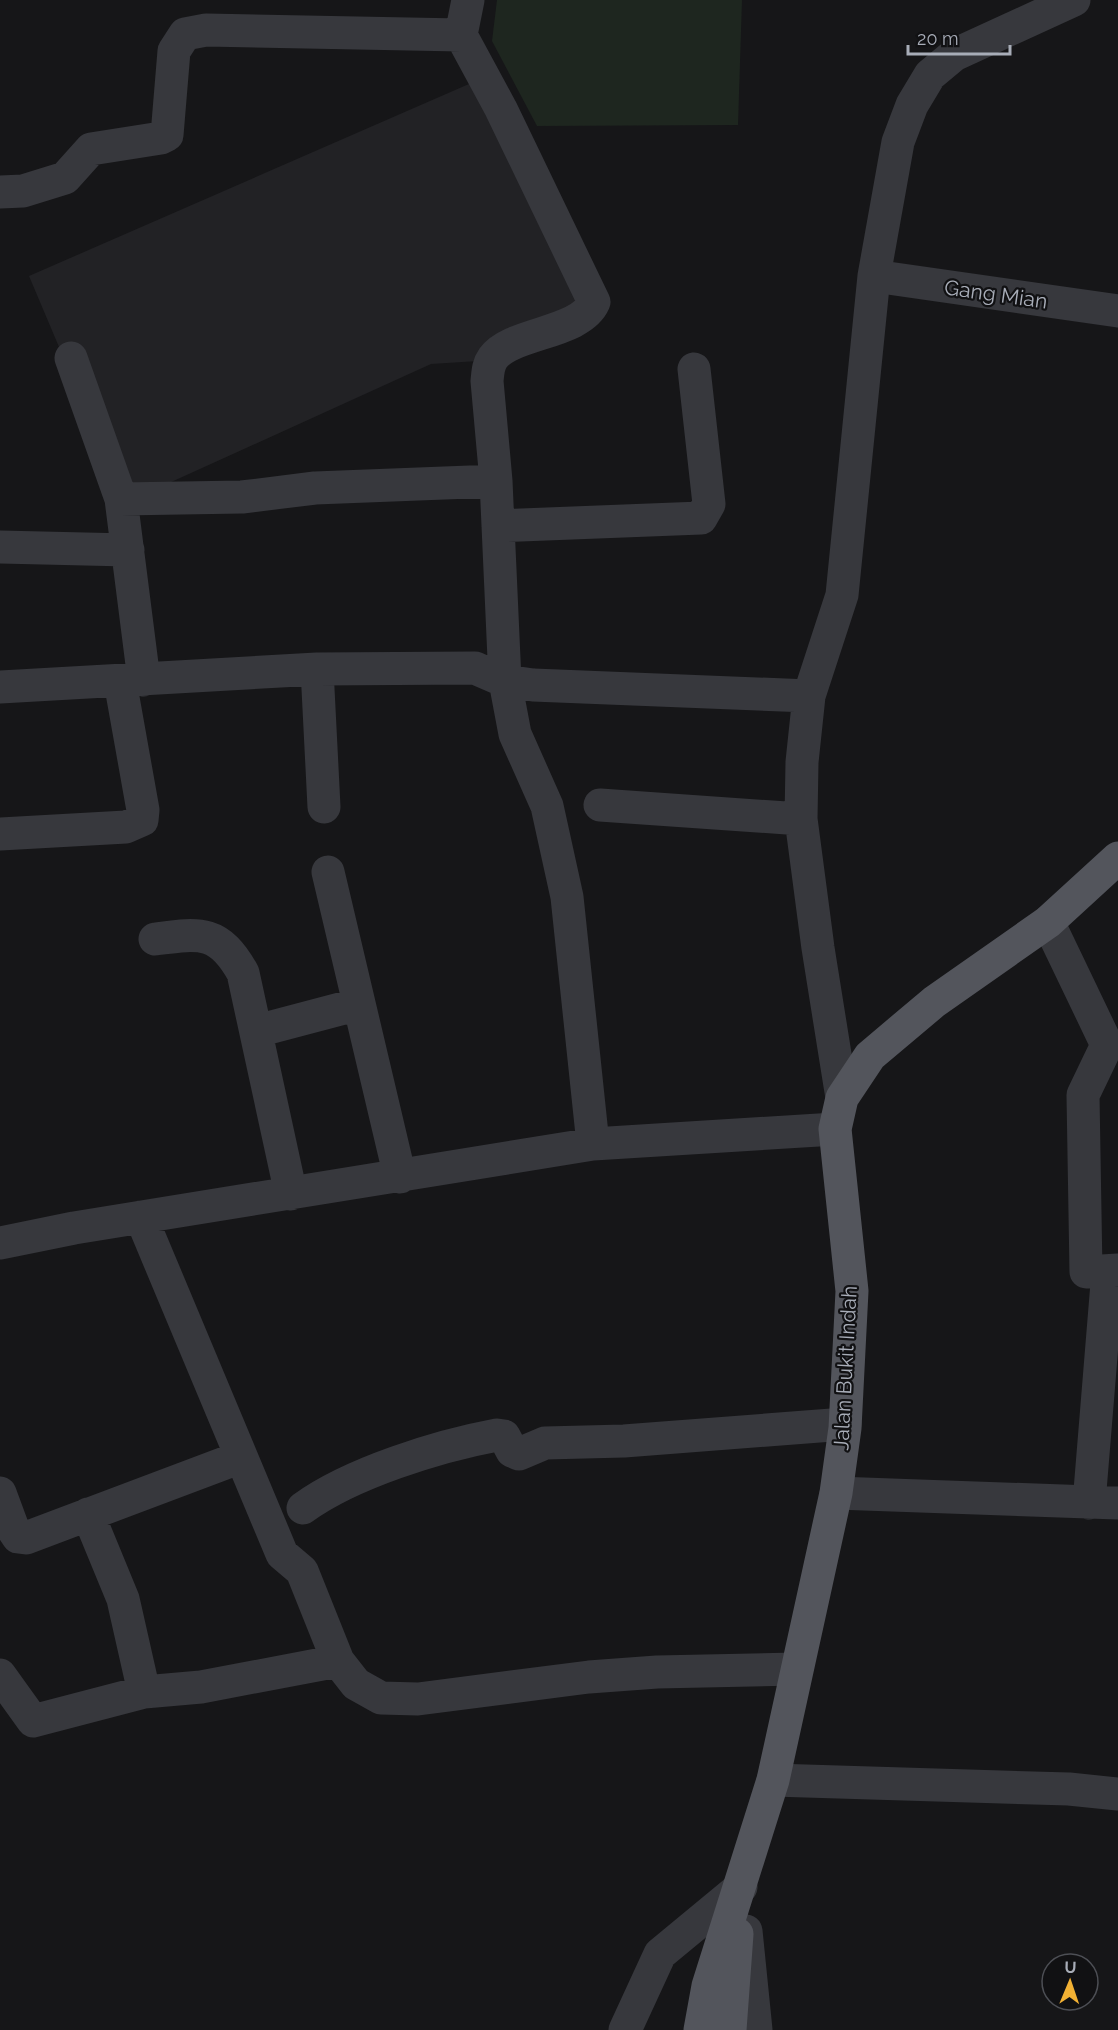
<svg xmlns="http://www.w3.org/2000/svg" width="1118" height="2030" font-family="Raleway,sans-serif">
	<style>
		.built { fill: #222225 }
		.green { fill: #1e261f }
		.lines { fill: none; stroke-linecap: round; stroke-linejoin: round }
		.minor { stroke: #37383d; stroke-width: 33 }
		.major { stroke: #53555c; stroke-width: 33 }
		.labels { text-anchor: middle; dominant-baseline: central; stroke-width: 4.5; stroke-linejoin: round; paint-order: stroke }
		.street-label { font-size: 21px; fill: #a8adb8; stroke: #111113 }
	</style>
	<rect width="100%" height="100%" fill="#161618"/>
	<path class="built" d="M485 77 592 312 478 361 431 364 125 503 29 276Z"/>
	<path class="green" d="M497 0H742L738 125 537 126 492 41Z"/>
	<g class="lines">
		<path class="minor" d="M461 35 468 0
			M0 192 23 191 65 178 91 149 161 138 167 135 174 51 185 34 206 30 461 35
			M874 276 1118 311
			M71 358 121 499 242 497 315 488 496 481
			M121 499 144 680
			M498 526 701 518 709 504 694 369
			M0 547 128 550
			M317 669 324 807
			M0 687 317 669 475 668 505 681 533 685 809 696
			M600 805 801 819
			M0 834 126 827 142 820 143 810 120 681
			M328 872 400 1177
			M1048 922 1107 1045 1083 1095 1086 1272 1118 1270
			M155 939C201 933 219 930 243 973L291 1194
			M272 1027 359 1004
			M842 1098 818 948 801 819 802 762 809 696 842 595 874 276 898 142 912 105 930 75 954 55 1074 0
			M593 1144 835 1129
			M141 1217 282 1554 302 1571 338 1661 356 1684 381 1698 418 1699 589 1677 657 1672 796 1669
			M0 1243 74 1228 593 1144 567 897 547 806 515 734 505 681 496 481 487 381C488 372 488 365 493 358 512 332 580 334 594 302L501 109 461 35
			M0 1493 14 1531 18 1537 26 1538 241 1457
			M836 1493 1118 1503
			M1089 1503 1108 1271
			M303 1508C351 1473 438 1446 497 1435L504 1436 512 1451 519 1454 545 1443 624 1441 845 1424
			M0 1675 33 1721 144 1692 123 1599 88 1514
			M144 1692 201 1687 338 1661
			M773 1780 1069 1789 1118 1794
			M746 1931 756 2030
			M625 2030 660 1954 741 1887"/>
		<path class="major" d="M700 2030 708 1986 773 1780 836 1493 845 1428 852 1291 835 1129 842 1098 870 1056 934 1002 1048 922 1118 858
			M730 2030 737 1934"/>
	</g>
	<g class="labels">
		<g class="street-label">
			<text transform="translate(996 294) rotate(8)">Gang Mian</text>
			<text transform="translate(845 1368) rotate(-87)">Jalan Bukit Indah</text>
		</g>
	</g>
	<g transform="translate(1070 1982) rotate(2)"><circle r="28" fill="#111113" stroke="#4d4f55" stroke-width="1.5"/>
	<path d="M0-4.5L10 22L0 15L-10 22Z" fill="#f2b134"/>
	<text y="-9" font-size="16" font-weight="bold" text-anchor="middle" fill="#a8adb8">U</text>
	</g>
	<path d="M908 45v9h102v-9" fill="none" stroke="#a8adb8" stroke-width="3"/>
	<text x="917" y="45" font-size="18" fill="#a8adb8" stroke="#111113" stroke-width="4.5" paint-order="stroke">20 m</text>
</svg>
